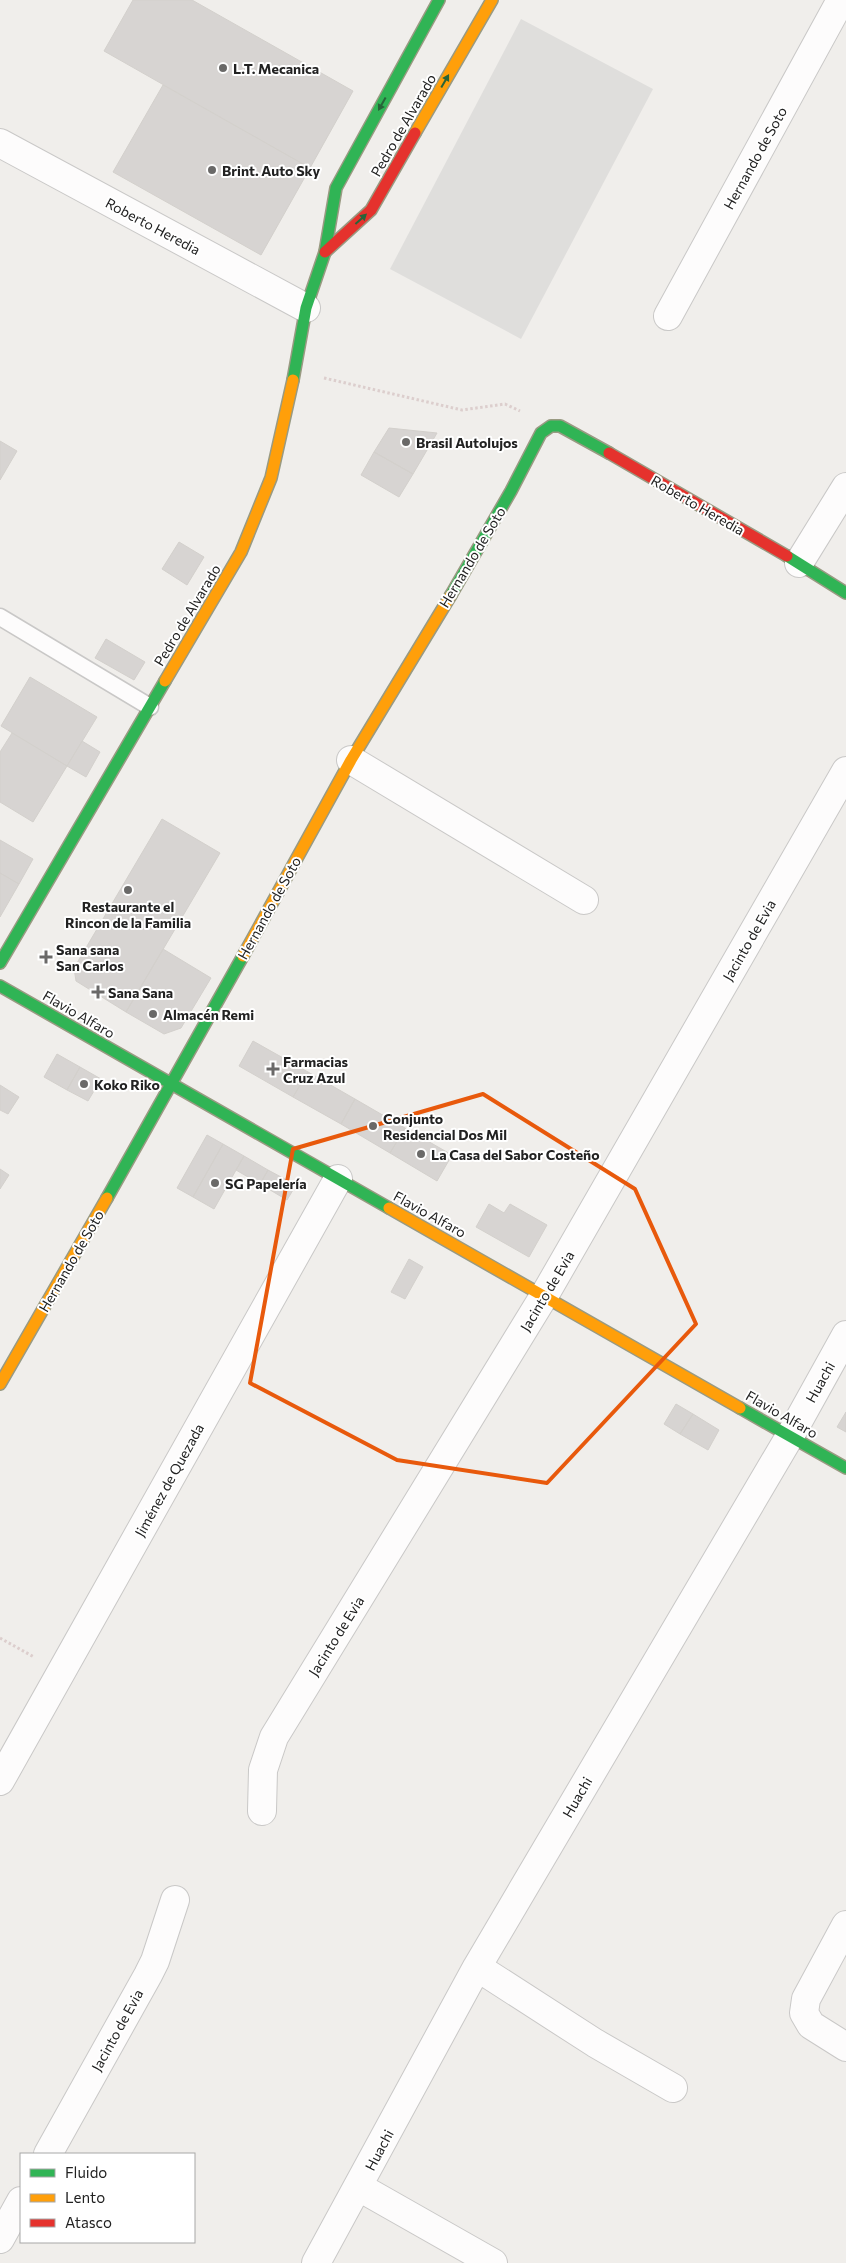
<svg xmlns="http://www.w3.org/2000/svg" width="846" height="2263" font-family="Commissioner,sans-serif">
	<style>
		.residential { fill: #dfdedc }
		.building { fill: #d7d4d2; stroke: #d3d0cc }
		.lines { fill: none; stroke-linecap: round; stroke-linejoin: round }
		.lane-casing { stroke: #c9c8c7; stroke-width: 19 }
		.street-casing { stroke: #c9c8c7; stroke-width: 30 }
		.fast-casing { stroke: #999a82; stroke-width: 14 }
		.slow-casing { stroke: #999a82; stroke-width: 14 }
		.jam-casing { stroke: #999a82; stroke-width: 14 }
		.path { stroke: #dccecd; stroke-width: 3; stroke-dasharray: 2.5 2.5; stroke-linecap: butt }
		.lane { stroke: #fdfcfc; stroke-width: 16 }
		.street { stroke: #fdfcfc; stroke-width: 28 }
		.fast { stroke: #30b455; stroke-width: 11 }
		.slow { stroke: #ff9f0a; stroke-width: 11 }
		.jam { stroke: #e5322d; stroke-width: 11 }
		.oneway { fill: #286439 }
		.marked { fill: none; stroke: #e8590c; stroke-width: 4; stroke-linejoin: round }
		.poi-dot { fill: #6a6968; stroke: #fff; stroke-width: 2 }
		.labels { text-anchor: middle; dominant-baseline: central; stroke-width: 4; stroke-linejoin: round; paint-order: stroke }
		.poi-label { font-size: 14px; font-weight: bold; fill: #222; stroke: #fff; text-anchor: start }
		.street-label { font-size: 14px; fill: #222; stroke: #fff }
	</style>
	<rect width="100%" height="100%" fill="#f0eeeb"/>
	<path class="residential" d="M521 19 653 89 521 339 390 269Z"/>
	<path class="building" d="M133 0H192L353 91 310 168 104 51Z
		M163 85 310 168 261 255 113 172Z
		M389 428 437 433 413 474 374 452Z
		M0 441 17 451 0 480Z
		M374 452 413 474 399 497 361 475Z
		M179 542 204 557 187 585 162 569Z
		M106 639 145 662 134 680 95 658Z
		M30 677 97 717 67 766 1 726Z
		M12 733 67 766 33 822 0 802V752Z
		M82 741 100 752 86 777 67 766Z
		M162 819 220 853 126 1012 76 981 74 968Z
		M0 840 33 859 19 884 0 873Z
		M0 873 19 884 0 917Z
		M163 949 211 978 181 1028 164 1034 126 1012Z
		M253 1041 308 1072 293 1097 239 1066Z
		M57 1054 80 1067 67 1090 44 1077Z
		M80 1067 101 1079 88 1101 67 1090Z
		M308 1072 355 1099 341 1124 293 1097Z
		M0 1085 19 1097 8 1114 0 1110Z
		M355 1099 405 1128 390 1153 341 1124Z
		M405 1128 452 1155 437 1181 390 1153Z
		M207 1135 223 1144 193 1197 177 1188Z
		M223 1144 244 1156 214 1209 193 1197Z
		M244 1156 268 1170 260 1184 236 1170Z
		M0 1169 9 1175 0 1189Z
		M268 1170 296 1185 287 1200 260 1184Z
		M489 1204 504 1213 510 1204 547 1225 529 1257 476 1227Z
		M409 1259 423 1267 405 1299 391 1292Z
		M676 1404 693 1414 680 1434 664 1424Z
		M846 1412V1432L837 1427Z
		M693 1414 719 1430 708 1450 680 1434Z"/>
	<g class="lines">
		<g class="lane-casing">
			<path id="lane" d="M0 617 150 707"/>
		</g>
		<g class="street-casing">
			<path id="street" d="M0 143 306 308
				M668 316 841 0
				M799 563 846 487
				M351 760 584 900
				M0 1781 338 1179
				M262 1811 263 1770 274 1737 544 1296 846 771
				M846 1925 806 1999 804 2013 811 2025 846 2047
				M477 1967 595 2043 673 2088
				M48 2154 148 1975 155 1961 175 1900
				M359 2187 493 2263
				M0 2239 21 2201
				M316 2263 477 1967 790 1436 846 1335"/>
		</g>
		<g class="fast-casing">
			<path id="fast" d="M293 380 306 308 325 252 336 188 439 0
				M787 556 846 593
				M451 595 511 491 541 433 551 426H560L609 453
				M0 963 165 681
				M0 986 389 1208
				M107 1198 243 956
				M740 1408 846 1468"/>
		</g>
		<g class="slow-casing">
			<path id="slow" d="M415 133 492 0
				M165 681 241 552 271 478 293 380
				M243 956 351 760 451 595
				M389 1208 740 1408
				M0 1384 107 1198"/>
		</g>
		<g class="jam-casing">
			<path id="jam" d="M325 252 371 210 415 133
				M609 453 787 556"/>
		</g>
		<path class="path" d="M324 378 462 410 505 404 520 411
			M0 1638 34 1657"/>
		<use href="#lane" class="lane"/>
		<use href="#street" class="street"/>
		<use href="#fast" class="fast"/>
		<use href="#slow" class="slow"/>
		<use href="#jam" class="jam"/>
	</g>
	<defs><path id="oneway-solid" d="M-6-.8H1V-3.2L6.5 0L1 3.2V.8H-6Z" transform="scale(1.25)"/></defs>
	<g class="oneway">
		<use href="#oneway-solid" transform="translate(445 81) rotate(-60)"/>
		<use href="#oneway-solid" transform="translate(382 104) rotate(119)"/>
		<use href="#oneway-solid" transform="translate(361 219) rotate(-42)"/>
	</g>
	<path class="marked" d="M483 1094 635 1189 696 1324 547 1483 397 1460 250 1383 293 1149Z"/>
	<g class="poi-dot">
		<circle cx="223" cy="68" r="5"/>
		<circle cx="212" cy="170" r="5"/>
		<circle cx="406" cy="442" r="5"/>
		<circle cx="128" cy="890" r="5"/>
		<path d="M43.5 949.5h5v5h5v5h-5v5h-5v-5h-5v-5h5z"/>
		<path d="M95.5 984.5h5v5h5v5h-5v5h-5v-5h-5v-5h5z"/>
		<circle cx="153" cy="1014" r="5"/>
		<path d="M270.5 1061.5h5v5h5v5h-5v5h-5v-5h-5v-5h5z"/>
		<circle cx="84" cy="1084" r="5"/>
		<circle cx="373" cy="1126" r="5"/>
		<circle cx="421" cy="1154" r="5"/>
		<circle cx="215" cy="1183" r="5"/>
	</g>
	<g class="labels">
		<g class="poi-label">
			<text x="233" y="68">L.T. Mecanica</text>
			<text x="222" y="170">Brint. Auto Sky</text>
			<text x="416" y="442">Brasil Autolujos</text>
			<text x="128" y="906" text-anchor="middle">Restaurante el<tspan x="128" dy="16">Rincon de la Familia</tspan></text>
			<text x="56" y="949">Sana sana<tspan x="56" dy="16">San Carlos</tspan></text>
			<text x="108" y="992">Sana Sana</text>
			<text x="163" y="1014">Almacén Remi</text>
			<text x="283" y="1061">Farmacias<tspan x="283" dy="16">Cruz Azul</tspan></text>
			<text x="94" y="1084">Koko Riko</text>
			<text x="383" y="1118">Conjunto<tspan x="383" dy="16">Residencial Dos Mil</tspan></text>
			<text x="431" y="1154">La Casa del Sabor Costeño</text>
			<text x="225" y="1183">SG Papelería</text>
		</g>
		<g class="street-label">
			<text transform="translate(403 125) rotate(-60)">Pedro de Alvarado</text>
			<text transform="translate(755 158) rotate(-61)">Hernando de Soto</text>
			<text transform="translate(153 226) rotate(28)">Roberto Heredia</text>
			<text transform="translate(698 505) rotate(30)">Roberto Heredia</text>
			<text transform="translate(472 557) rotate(-59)">Hernando de Soto</text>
			<text transform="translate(187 615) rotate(-59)">Pedro de Alvarado</text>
			<text transform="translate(269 908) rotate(-61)">Hernando de Soto</text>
			<text transform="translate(749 940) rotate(-60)">Jacinto de Evia</text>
			<text transform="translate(79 1014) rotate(30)">Flavio Alfaro</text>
			<text transform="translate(430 1214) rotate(29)">Flavio Alfaro</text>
			<text transform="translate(71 1261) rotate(-60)">Hernando de Soto</text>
			<text transform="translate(547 1291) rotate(-59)">Jacinto de Evia</text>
			<text transform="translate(820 1382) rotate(-61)">Huachi</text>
			<text transform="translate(782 1414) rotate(30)">Flavio Alfaro</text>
			<text transform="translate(169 1480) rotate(-61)">Jiménez de Quezada</text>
			<text transform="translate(336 1636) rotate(-58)">Jacinto de Evia</text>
			<text transform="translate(577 1797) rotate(-60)">Huachi</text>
			<text transform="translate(117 2030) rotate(-61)">Jacinto de Evia</text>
			<text transform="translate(379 2150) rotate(-62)">Huachi</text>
		</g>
	</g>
	<rect x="20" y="2153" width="175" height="90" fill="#ffffff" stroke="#a7a7a7"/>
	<rect x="30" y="2169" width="25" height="8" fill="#30b455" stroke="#a7a7a7"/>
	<text x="65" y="2178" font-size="15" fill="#222222">Fluido</text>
	<rect x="30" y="2194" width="25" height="8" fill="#ff9f0a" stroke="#a7a7a7"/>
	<text x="65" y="2203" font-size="15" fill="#222222">Lento</text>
	<rect x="30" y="2219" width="25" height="8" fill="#e5322d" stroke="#a7a7a7"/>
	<text x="65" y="2228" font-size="15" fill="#222222">Atasco</text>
</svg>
